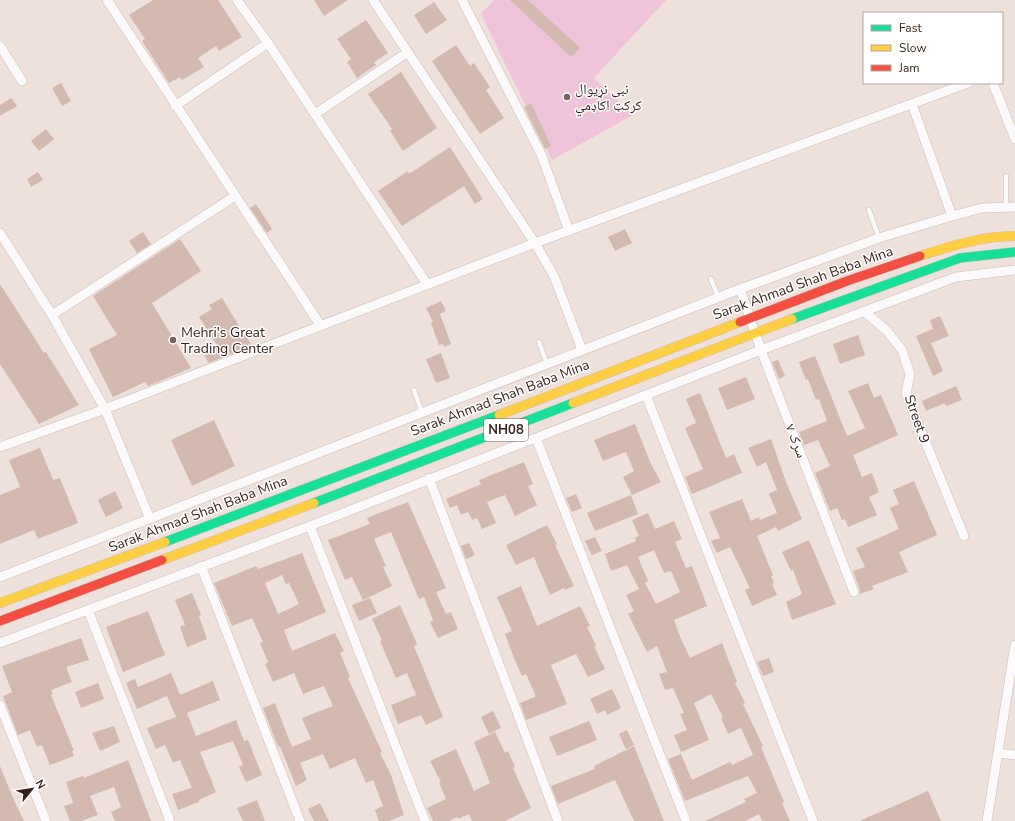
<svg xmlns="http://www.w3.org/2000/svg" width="1015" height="821" font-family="'Nunito Sans','Noto Naskh Arabic',sans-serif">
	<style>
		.green { fill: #efc4da }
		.building { fill: #d3b9b0; fill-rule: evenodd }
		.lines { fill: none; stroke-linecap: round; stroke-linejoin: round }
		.lane-casing { stroke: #d0bdb7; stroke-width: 5.5 }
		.street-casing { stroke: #d0bdb7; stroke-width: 10 }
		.fast-casing { stroke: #d0bdb7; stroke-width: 10 }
		.slow-casing { stroke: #d0bdb7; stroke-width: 10 }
		.jam-casing { stroke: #d0bdb7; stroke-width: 10 }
		.lane { stroke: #fcfafa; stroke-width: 4.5 }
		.street { stroke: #fcfafa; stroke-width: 9 }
		.fast { stroke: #16e098; stroke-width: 9 }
		.slow { stroke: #ffcf43; stroke-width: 9 }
		.jam { stroke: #f24e42; stroke-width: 9 }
		.poi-dot { fill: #76635b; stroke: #fff; stroke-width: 1.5 }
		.labels { text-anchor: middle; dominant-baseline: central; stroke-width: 3; stroke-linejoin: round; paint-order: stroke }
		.shield { fill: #fff; stroke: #72625c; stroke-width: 1 }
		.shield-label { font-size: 13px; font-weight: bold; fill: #361f16 }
		.poi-label { font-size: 14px; fill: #361f16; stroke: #fff; text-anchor: start }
		.street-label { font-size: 14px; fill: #361f16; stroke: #fff }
	</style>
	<rect width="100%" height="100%" fill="#eee0db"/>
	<path class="green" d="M494 0H666L594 78 633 115 552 160 481 14Z"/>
	<path class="building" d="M153 0H218L242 37 219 51 216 46 198 58 204 67 182 80 180 77 169 83 142 41 145 39 129 15Z
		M314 0H348L324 16Z
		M510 0H528L580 48 571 57Z
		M434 2 447 20 426 34 414 15Z
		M366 20 388 53 374 62 376 65 357 78 347 62 351 59 337 39Z
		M456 45 470 66 474 63 490 87 486 90 504 118 480 134 432 61Z
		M401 72 437 128 403 151 390 131 392 129 368 94Z
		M61 83 71 101 62 106 52 88Z
		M11 98 17 106 0 116V105Z
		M531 103 551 146 545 149 524 107Z
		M46 129 54 139 39 151 31 141Z
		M450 147 483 199 475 204 464 186 402 226 378 191 408 171 409 174Z
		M38 172 43 180 31 187 27 179Z
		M256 204 272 229 267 233 250 208Z
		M625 229 632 243 615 251 608 237Z
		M143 232 151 244 137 253 129 241Z
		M180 239 201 271 152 303 191 368 148 386 145 382 113 397 89 349 117 335 93 296Z
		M0 284 44 353 46 352 79 405 39 424 0 364Z
		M222 298 244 334 246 333 251 346 208 363 203 350 217 345 199 317 212 309 209 305Z
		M441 301 446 311 440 314 451 344 444 347 443 344 439 345 431 323 433 322 426 308Z
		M940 316 949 336 931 343 943 371 933 376 916 336 933 329 930 320Z
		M858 335 865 355 840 364 833 344Z
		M441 353 450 378 436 383 426 359Z
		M815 356 847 436 865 428 848 391 868 383 874 398 881 395 898 435 853 455 862 477 872 473 879 492 869 497 877 515 848 527 845 519 842 520 837 508 830 511 815 473 830 466 818 440 804 445 799 432 827 421 819 399 816 400 808 379 806 380 799 362Z
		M778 360 785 376 779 379 772 362Z
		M746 377 755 399 727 410 718 388Z
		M956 386 962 400 946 406 945 403 926 411 922 401Z
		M700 393 726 458 734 454 742 473 692 494 685 477 703 469 685 428 696 423 686 399Z
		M214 420 235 466 192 486 171 440Z
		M635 424 651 464 661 482 632 495 623 477 634 471 626 452 603 461 594 440Z
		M771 439 786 482 802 519 778 531 776 527 757 536 773 575 771 576 774 583 772 584 777 595 752 606 745 590 750 588 730 547 717 553 711 541 720 538 709 512 742 499 751 521 759 517 760 520 777 513 769 494 777 490 766 462 757 467 748 448Z
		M40 448 53 480 60 478 78 523 38 539 34 530 0 544V495L20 487 9 460Z
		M524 462 533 484 528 486 537 505 515 516 505 495 487 502 496 523 482 529 477 518 472 520 468 512 461 515 457 505 450 508 446 499 481 484 479 480Z
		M914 481 937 535 899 552 908 572 872 586 874 589 859 594 860 590 853 571 865 567 856 548 899 529 890 508 899 504 893 490Z
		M115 491 123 508 106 517 98 500Z
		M576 494 582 508 572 512 566 498Z
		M631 495 638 514 595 531 587 513Z
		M408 502 446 588 436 592 446 614 451 612 458 629 438 638 430 622 433 620 424 597 419 599 391 532 374 539 386 566 383 567 392 586 363 600 352 577 345 580 328 540 370 524 367 518Z
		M648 513 655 529 674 521 682 539 675 542 686 568 692 566 707 606 674 620 681 639 690 658 722 643 737 682 735 683 745 703 743 704 763 746 761 747 784 802 782 803 790 821H762L759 814 745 821H705L746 802 744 799 757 793 748 776 685 801 668 759 681 754 692 780 730 762 732 765 753 755 741 728 728 734 721 718 723 717 711 694 694 703 709 740 681 752 674 735 687 730 680 714 684 713 673 688 665 690 659 674 667 672 657 646 647 652 628 614 634 611 626 595 639 589 627 565 611 571 605 554 636 541 635 538 639 536 632 520ZM654 550 664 573 671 571 680 592 656 604 645 583 648 581 638 557Z
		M547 525 557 544 555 545 574 586 565 590 564 588 550 595 534 557 516 565 506 545Z
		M595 537 602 551 592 555 585 541Z
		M809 540 836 604 792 620 786 602 802 594 793 570 791 571 782 552Z
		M469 543 475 555 466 559 461 546Z
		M302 553 326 612 284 630 292 651 335 633 344 651 340 653 350 677 348 678 382 752 380 753 391 775 404 815 389 821H379L375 810 383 806 373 780 366 783 355 758 330 769 323 754 300 763 307 780 296 786 280 746 278 747 263 708 275 703 292 747 311 739 302 718 333 706 324 686 303 694 294 673 273 682 265 664 268 662 260 643 263 642 252 618 232 626 214 583 256 566 258 569ZM282 575 286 584 289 583 299 604 278 614 265 583Z
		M521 586 537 626 580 606 590 626 587 627 596 646H594L605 669 588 677 576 654 551 665 567 704 526 720 520 703 535 697V694L526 674 522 676 514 658 505 634 512 631 497 597Z
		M192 593 201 615 199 616 207 639 187 647 180 627 185 625 175 600Z
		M370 598 377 613 359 621 352 605Z
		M400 605 417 644 414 646 443 717 426 725 421 715 398 724 391 705 416 695 407 673 396 678 380 641 382 640 372 619Z
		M148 611 165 655 123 672 106 627Z
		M81 638 89 660 66 667 72 682 51 690 53 694 51 695 74 751H72L74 756 50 765 42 745 37 747 30 730 18 735 3 696 12 692 2 666Z
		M769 658 774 672 763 676 757 662Z
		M171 673 180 695 213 681 220 700 187 713 196 736 236 720 244 741 248 740 262 775 246 782 239 767 243 765 233 741 200 752 216 792 199 800V802L178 810 172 794 192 788 180 760 173 763 165 745 156 749 147 728 176 717 167 696 137 709 126 683 135 679 138 687Z
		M98 683 104 699 81 708 75 692Z
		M612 689 621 708 607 715 605 710 597 714 590 699Z
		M493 711 501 728 489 734 481 717Z
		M589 721 597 740 557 756 549 737Z
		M114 726 120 742 100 751 92 733Z
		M627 730 634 745 626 749 619 734Z
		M495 732 505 753 508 751 515 767 513 768 531 808 505 821H472L469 814 458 819 457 817 449 821H433L427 808 446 799 439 783 441 782 430 761 456 749 474 791 490 783 474 742Z
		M634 746 664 821H634L615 780 558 804 551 786 595 769 594 766Z
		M128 760 151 821H115L111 812 121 807 114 787 90 796 98 815 81 821H70L64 806 73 803 66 782 83 776 84 778Z
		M0 766 16 805 24 821H0Z
		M928 791 941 821H859L892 807Z
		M257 800 265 821H243L237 808Z
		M320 803 329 821H314L308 809Z"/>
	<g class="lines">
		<g class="lane-casing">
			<path id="lane" d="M1006 207V176
				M869 210 879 238
				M711 279 718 297
				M539 342 547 364
				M414 390 422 413"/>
		</g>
		<g class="street-casing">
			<path id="street" d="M107 0 321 326
				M237 0 268 43 427 284
				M373 0 535 243 554 276 582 350
				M462 0 541 154 569 231
				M0 46 22 81
				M993 83 1015 139
				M912 104 952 216
				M175 106 268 43
				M315 114 408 52
				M0 233 52 315 105 409 150 519
				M740 289 761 350 854 592
				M865 312 887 331 902 350 910 374 906 393 912 409 964 536
				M52 315 235 196
				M646 395 813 821
				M536 438 686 821
				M0 447 105 409 535 243 968 83
				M429 478 558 821
				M310 526 425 821
				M201 566 300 821
				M0 577 740 289 879 238 952 216 982 208 1015 207
				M88 610 170 821
				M0 643 310 526 761 350 956 277 1015 270
				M0 705 46 821
				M998 753 1015 755
				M987 821 1015 645"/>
		</g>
		<g class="fast-casing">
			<path id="fast" d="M792 319 960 258 1015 252
				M314 503 573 403
				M165 542 499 415"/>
		</g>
		<g class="slow-casing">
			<path id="slow" d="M920 256C951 246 982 236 1015 236
				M573 403 792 319
				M499 415 740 322
				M162 560 314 503
				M0 603 165 542"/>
		</g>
		<g class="jam-casing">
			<path id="jam" d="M740 322 847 281 920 256
				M0 621 162 560"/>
		</g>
		<use href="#lane" class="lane"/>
		<use href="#street" class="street"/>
		<use href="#fast" class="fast"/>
		<use href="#slow" class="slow"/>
		<use href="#jam" class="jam"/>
	</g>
	<g class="poi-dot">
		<circle cx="567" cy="97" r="4"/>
		<circle cx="173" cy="340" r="4"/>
	</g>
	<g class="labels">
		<rect class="shield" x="484" y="419" width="44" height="22" rx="3"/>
		<g class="shield-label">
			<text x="506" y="430">NH08</text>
		</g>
		<g class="poi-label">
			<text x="575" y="89">نبی نړیوال<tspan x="575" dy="16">کرکټ اکاډمي</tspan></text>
			<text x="181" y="332">Mehri's Great<tspan x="181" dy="16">Trading Center</tspan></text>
		</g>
		<g class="street-label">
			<text transform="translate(803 283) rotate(-20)">Sarak Ahmad Shah Baba Mina</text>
			<text transform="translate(500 398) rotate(-21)">Sarak Ahmad Shah Baba Mina</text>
			<text transform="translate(917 419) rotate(71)">Street 9</text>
			<text transform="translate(796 441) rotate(69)">سرک ۷</text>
			<text transform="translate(198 514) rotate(-21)">Sarak Ahmad Shah Baba Mina</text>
		</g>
	</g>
	<rect x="863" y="12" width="140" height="72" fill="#ffffff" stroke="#afa5a2"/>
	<rect x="871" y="25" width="20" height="6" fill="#16e098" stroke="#afa5a2"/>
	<text x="899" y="32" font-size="12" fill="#361f16">Fast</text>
	<rect x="871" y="45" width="20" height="6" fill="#ffcf43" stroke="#afa5a2"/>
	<text x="899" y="52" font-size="12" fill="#361f16">Slow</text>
	<rect x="871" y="65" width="20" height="6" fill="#f24e42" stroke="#afa5a2"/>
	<text x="899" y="72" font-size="12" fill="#361f16">Jam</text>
	<g transform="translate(32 789) rotate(60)" stroke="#ffffff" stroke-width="3" paint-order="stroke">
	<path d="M0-3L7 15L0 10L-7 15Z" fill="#361f16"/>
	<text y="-6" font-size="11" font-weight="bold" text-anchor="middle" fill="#361f16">N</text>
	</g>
</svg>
